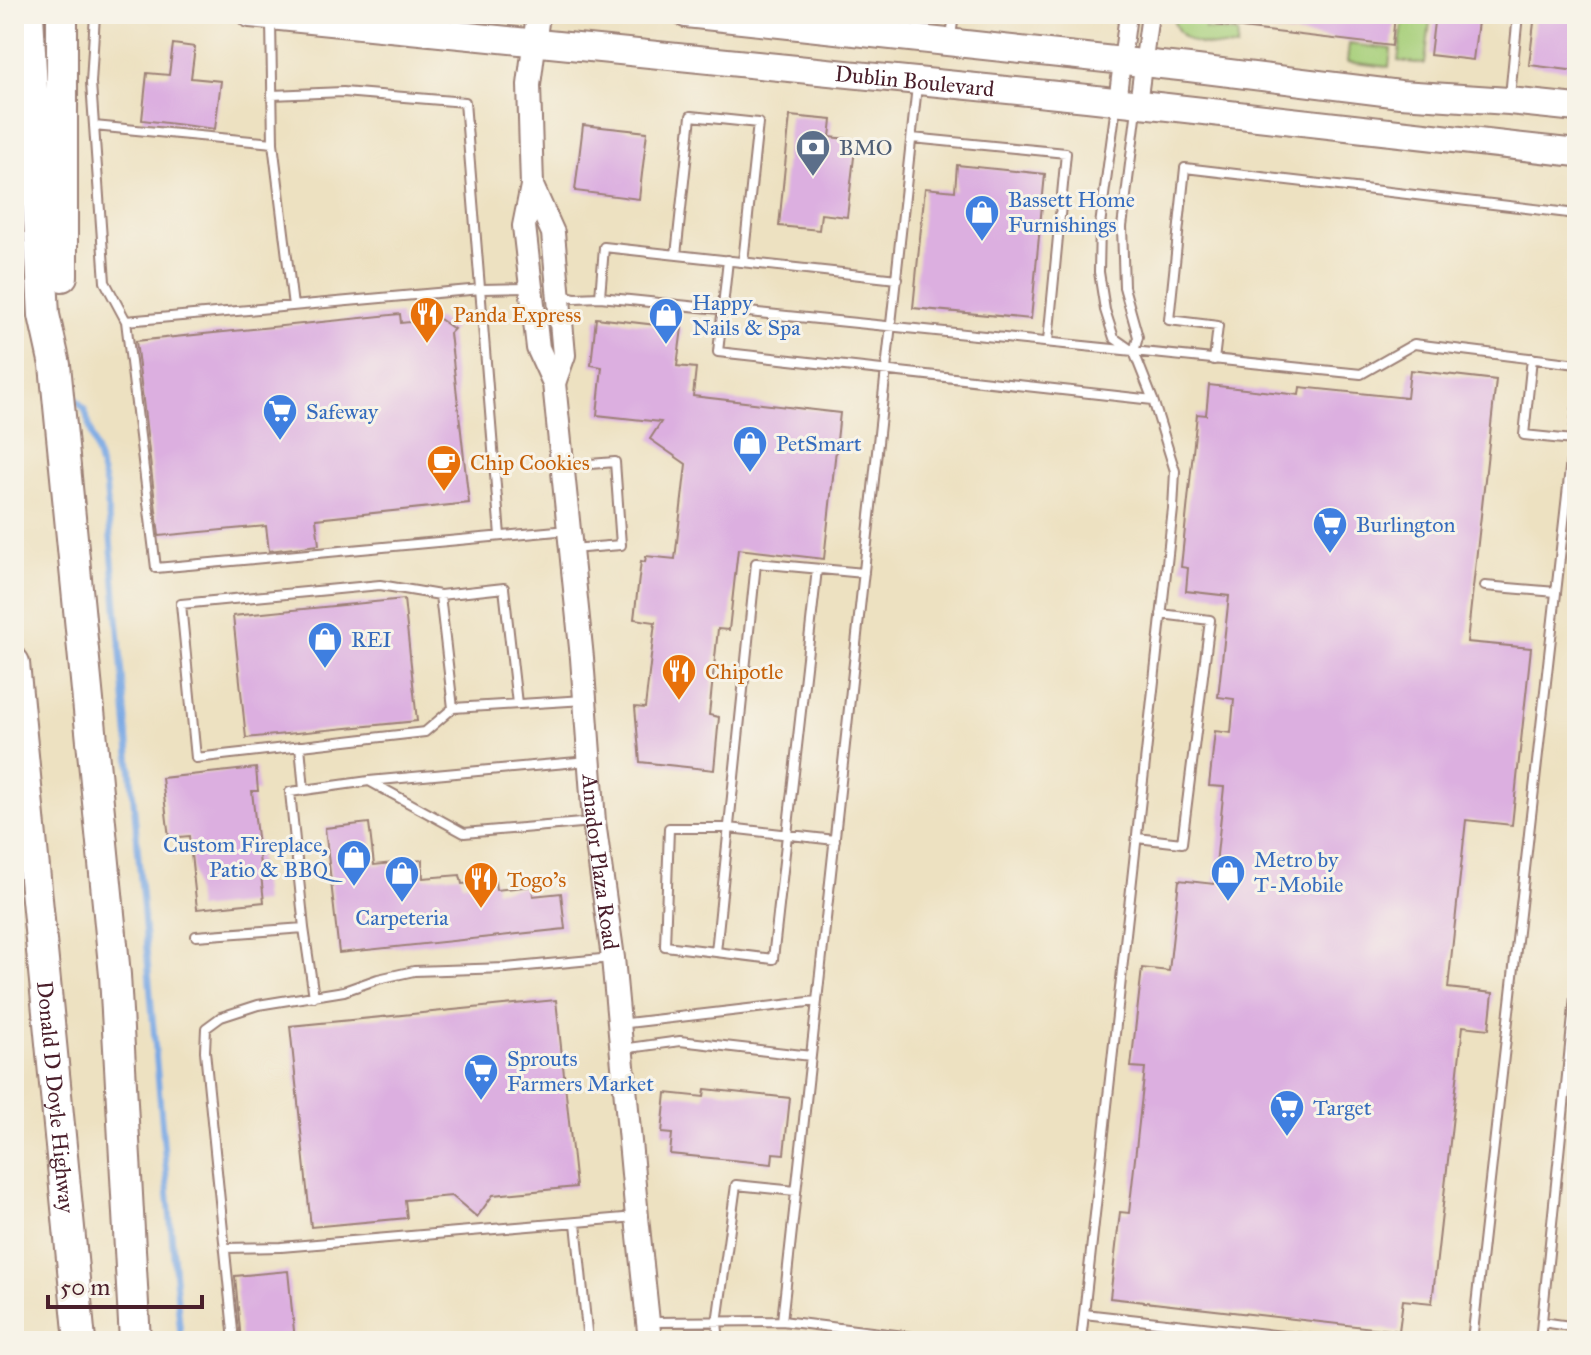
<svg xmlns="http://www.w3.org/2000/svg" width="1591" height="1355" font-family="'IM FELL Great Primer',serif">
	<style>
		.green { fill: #a7cf7a; stroke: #787752; stroke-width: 2 }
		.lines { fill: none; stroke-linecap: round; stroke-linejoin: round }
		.stream { stroke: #7aa9e4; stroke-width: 6 }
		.building { fill: #dcafe0 }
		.lane-casing { stroke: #9c8076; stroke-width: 12 }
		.street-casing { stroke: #9c8076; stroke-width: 20 }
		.secondary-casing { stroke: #9c8076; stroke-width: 26 }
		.primary-casing { stroke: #9c8076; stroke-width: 30 }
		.highway-casing { stroke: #9c8076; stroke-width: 34 }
		.lane { stroke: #fff; stroke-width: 8 }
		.street { stroke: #fff; stroke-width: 16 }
		.secondary { stroke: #fff; stroke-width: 22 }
		.primary { stroke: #fff; stroke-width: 26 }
		.highway { stroke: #fff; stroke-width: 30 }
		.labels { text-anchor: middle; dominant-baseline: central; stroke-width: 6; stroke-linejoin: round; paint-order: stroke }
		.street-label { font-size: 22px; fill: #4a1f2b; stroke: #f7f3e8 }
		.service-label { font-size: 22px; fill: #4e5e75; stroke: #f7f3e8; text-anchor: start }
		.shop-label { font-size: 22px; fill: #366cbe; stroke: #f7f3e8; text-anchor: start }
		.food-label { font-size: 22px; fill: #c56008; stroke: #f7f3e8; text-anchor: start }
	</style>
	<rect width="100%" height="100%" fill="#f7f3e8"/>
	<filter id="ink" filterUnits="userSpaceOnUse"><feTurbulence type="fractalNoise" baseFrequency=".0125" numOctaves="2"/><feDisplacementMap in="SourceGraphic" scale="16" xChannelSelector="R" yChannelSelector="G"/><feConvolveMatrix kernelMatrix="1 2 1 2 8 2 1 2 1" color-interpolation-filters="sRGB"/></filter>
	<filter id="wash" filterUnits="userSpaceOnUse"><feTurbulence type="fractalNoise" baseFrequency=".006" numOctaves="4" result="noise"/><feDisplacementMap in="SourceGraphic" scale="32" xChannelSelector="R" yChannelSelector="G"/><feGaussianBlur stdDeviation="1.8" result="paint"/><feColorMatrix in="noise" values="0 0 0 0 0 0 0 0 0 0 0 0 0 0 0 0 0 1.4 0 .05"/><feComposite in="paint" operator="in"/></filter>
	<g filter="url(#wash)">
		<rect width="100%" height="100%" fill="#ede1c1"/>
		<path class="green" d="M1172 14H1207L1205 29 1238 33 1237 48C1209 45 1178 49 1172 14Z
			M1404 14H1431L1425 64 1398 61Z
			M1349 44 1391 49 1389 67 1347 62Z"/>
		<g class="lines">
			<path class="stream" d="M70 392 85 410 106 487 181 1341"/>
		</g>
		<g id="blocks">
			<path class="building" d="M1218 14H1395L1392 46 1217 25Z
				M1435 14H1479L1473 60 1430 55Z
				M1535 14H1577V71L1529 65Z
				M173 44 195 47 191 78 221 81 215 129 142 120 147 73 169 75Z
				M790 116 832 120 830 137 856 140 847 217 821 214 819 230 779 226Z
				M583 125 647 132 639 199 575 191Z
				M957 165 1045 174 1031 319 913 308 925 188 955 191Z
				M400 314 401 323 440 319 454 329 450 333 469 503 316 519 319 545 269 551 266 526 159 536 136 341Z
				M596 318 682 328 677 366 696 368 693 396 840 413 824 559 738 549 729 630 718 629 709 715 719 717 714 770 640 762 635 707 645 708 655 622 634 619 641 561 645 562 646 556 675 559 686 464 650 439 661 422 597 415 602 367 591 365Z
				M1410 370 1496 380 1467 642 1531 648 1512 825 1466 820 1448 988 1493 993 1489 1029 1463 1026 1432 1303 1403 1300 1399 1331 1110 1298 1120 1212 1129 1213 1145 1068 1131 1067 1142 968 1169 971 1179 880 1214 884 1224 787 1209 786 1212 759 1215 731 1231 733 1234 699 1218 697 1229 596 1186 591 1188 568 1181 567 1197 414 1206 415 1209 385 1299 395 1300 387 1407 398Z
				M404 599 417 721 246 738 233 616Z
				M256 768 258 791H252L264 902 197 909 189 836 169 838 162 778Z
				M369 823 374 865 422 860 423 878 460 875 462 884 495 881 496 890 532 886 533 896 561 893 565 929 339 953 325 828Z
				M556 1000 576 1187 493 1195 477 1217 452 1196 405 1200 407 1218 311 1227 290 1026Z
				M705 1089 790 1098 784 1154 773 1153 772 1164 670 1154 672 1134 662 1133 666 1093 704 1097Z
				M288 1271 295 1341H241L235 1276Z"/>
		</g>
	</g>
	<g filter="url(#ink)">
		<use href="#blocks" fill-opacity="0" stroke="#9c8076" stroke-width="2"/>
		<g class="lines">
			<g class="lane-casing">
				<path id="lane" d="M95 14 91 83 105 282 126 321 156 568 568 530
					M951 37 954 14
					M272 95 343 92 465 102 500 536
					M1510 96 1518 14
					M94 126 273 143 271 21
					M912 138 1066 153 1048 341
					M273 143 293 306
					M676 255 691 116 758 123 743 262
					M728 260 718 352 1153 400
					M560 295 575 298 600 297 1361 374 1414 344 1577 364
					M600 297 604 247 897 279
					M126 321 481 289 527 288
					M1134 352 1138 337 1124 287 1122 227 1137 109
					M1532 358 1524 435 1573 440
					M1214 360 1218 326 1169 320 1185 168 1577 214
					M565 466 615 462 621 545 571 549
					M817 569 773 959 716 952 756 563 864 573
					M1485 586 1556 592
					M440 595 380 585 181 604 196 758 425 732 453 708 585 700
					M453 708 440 595 504 588 517 704
					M300 746 304 790
					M369 781 464 833 593 822
					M1137 838 1182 843 1210 620 1161 614
					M304 928 314 997
					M196 936 304 928 290 792 369 781 588 761
					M716 952 665 946 669 828H729L835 840
					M619 1024 817 1001
					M622 1049 680 1041 811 1056
					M576 1223 588 1341
					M225 1248 281 1247 636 1217
					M1084 1314 1330 1341
					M782 1321 917 86
					M651 1322 782 1321 945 1341
					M1542 1322 1577 1327
					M234 1341 205 1051 206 1028 221 1017 258 1005 344 991 378 979 414 971 506 968 612 958
					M719 1341 717 1323 736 1185 796 1191
					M1081 1341 1173 509 1175 471 1170 455 1153 400 1134 352 1114 338 1105 310 1099 272 1100 225 1116 106
					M1187 1341 1189 1326
					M1472 1341 1577 406
					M1540 1341 1577 977"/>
			</g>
			<g class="street-casing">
				<path id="street" d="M1117 102 1128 14
					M1138 104 1150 14"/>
			</g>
			<g class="secondary-casing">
				<g id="secondary">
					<path id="s1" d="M538 14 529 85 532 186 524 226 538 348 554 383 582 658 594 822 613 958 637 1217 650 1341"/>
					<path d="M532 186 553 233 564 355 554 383"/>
				</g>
			</g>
			<g class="primary-casing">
				<g id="primary">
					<path id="s2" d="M250 14 1087 98 1577 153"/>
					<path d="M686 14 1189 68 1400 94 1509 101 1577 108"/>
				</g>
			</g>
			<g class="highway-casing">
				<g id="highway">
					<path d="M28 14 44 315 55 365 115 975 135 1341"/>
					<path d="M62 276V14"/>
					<path id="s3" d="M14 663 80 1341"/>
				</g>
			</g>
			<use href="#lane" class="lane"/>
			<use href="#street" class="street"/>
			<use href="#secondary" class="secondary"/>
			<use href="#primary" class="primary"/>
			<use href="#highway" class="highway"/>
		</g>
	</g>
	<defs>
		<g id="bank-pin" transform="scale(1.8)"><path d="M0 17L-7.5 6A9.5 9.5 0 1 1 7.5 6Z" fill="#5c6f8a" stroke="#f7f3e8"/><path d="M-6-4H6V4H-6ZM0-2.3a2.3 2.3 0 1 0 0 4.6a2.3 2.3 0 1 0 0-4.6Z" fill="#fff"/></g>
		<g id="shop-pin" transform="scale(1.8)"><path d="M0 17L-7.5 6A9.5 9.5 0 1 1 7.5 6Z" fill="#3f7fe0" stroke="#f7f3e8"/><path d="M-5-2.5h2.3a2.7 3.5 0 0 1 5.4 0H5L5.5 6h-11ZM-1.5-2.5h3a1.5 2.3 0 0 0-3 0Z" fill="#fff"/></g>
		<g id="restaurant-pin" transform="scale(1.8)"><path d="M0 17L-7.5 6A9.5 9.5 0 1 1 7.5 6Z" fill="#e8710a" stroke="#f7f3e8"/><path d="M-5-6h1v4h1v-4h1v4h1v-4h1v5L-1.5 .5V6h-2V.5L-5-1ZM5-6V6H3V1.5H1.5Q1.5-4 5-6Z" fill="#fff"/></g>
		<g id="supermarket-pin" transform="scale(1.8)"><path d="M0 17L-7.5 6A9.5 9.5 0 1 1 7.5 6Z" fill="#3f7fe0" stroke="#f7f3e8"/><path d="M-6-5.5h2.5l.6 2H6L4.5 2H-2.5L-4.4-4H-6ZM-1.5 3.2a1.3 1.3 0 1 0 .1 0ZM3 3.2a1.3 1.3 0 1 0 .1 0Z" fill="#fff"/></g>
		<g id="cafe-pin" transform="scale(1.8)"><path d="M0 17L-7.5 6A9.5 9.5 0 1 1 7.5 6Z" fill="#e8710a" stroke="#f7f3e8"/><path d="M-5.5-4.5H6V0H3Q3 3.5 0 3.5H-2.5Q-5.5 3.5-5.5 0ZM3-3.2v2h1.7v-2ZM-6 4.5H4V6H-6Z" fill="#fff"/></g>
	</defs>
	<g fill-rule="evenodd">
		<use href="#bank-pin" x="813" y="147"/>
		<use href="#shop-pin" x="982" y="212"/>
		<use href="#restaurant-pin" x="427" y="314"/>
		<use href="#shop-pin" x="666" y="315"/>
		<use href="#supermarket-pin" x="280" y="411"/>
		<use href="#shop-pin" x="750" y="443"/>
		<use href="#cafe-pin" x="444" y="462"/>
		<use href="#supermarket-pin" x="1330" y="524"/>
		<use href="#shop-pin" x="325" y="639"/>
		<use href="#restaurant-pin" x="679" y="671"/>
		<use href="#shop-pin" x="354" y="857"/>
		<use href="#shop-pin" x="1228" y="872"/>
		<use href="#shop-pin" x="402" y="873"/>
		<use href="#restaurant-pin" x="481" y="879"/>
		<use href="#supermarket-pin" x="481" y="1071"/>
		<use href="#supermarket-pin" x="1287" y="1107"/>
	</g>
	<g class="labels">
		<g class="street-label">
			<text stroke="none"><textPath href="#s2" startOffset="668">Dublin Boulevard</textPath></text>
			<text stroke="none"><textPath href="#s1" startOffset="856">Amador Plaza Road</textPath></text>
			<text stroke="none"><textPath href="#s3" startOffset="436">Donald D Doyle Highway</textPath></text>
		</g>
		<g class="service-label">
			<text x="839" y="147">BMO</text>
		</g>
		<g class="shop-label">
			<text x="1008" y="199">Bassett Home<tspan x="1008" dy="25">Furnishings</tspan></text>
			<text x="692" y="302">Happy<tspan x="692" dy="25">Nails &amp; Spa</tspan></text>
			<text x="306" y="411">Safeway</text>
			<text x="776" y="443">PetSmart</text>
			<text x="1356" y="524">Burlington</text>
			<text x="351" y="639">REI</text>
			<text x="328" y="844" text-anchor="end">Custom Fireplace,<tspan x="328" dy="25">Patio &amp; BBQ</tspan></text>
			<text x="1254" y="859">Metro by<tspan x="1254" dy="25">T-Mobile</tspan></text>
			<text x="402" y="917" text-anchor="middle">Carpeteria</text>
			<text x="507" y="1058">Sprouts<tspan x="507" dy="25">Farmers Market</tspan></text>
			<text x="1313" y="1107">Target</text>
		</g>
		<g class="food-label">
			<text x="453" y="314">Panda Express</text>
			<text x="470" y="462">Chip Cookies</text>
			<text x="705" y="671">Chipotle</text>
			<text x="507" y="879">Togo's</text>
		</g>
	</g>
	<rect width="1591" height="1355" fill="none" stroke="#f7f3e8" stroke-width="48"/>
	<path d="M48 1295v12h154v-12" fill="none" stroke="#4a1f2b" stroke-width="4"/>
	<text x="60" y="1295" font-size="24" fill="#4a1f2b" stroke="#f7f3e8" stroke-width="6" paint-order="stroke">50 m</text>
</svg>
